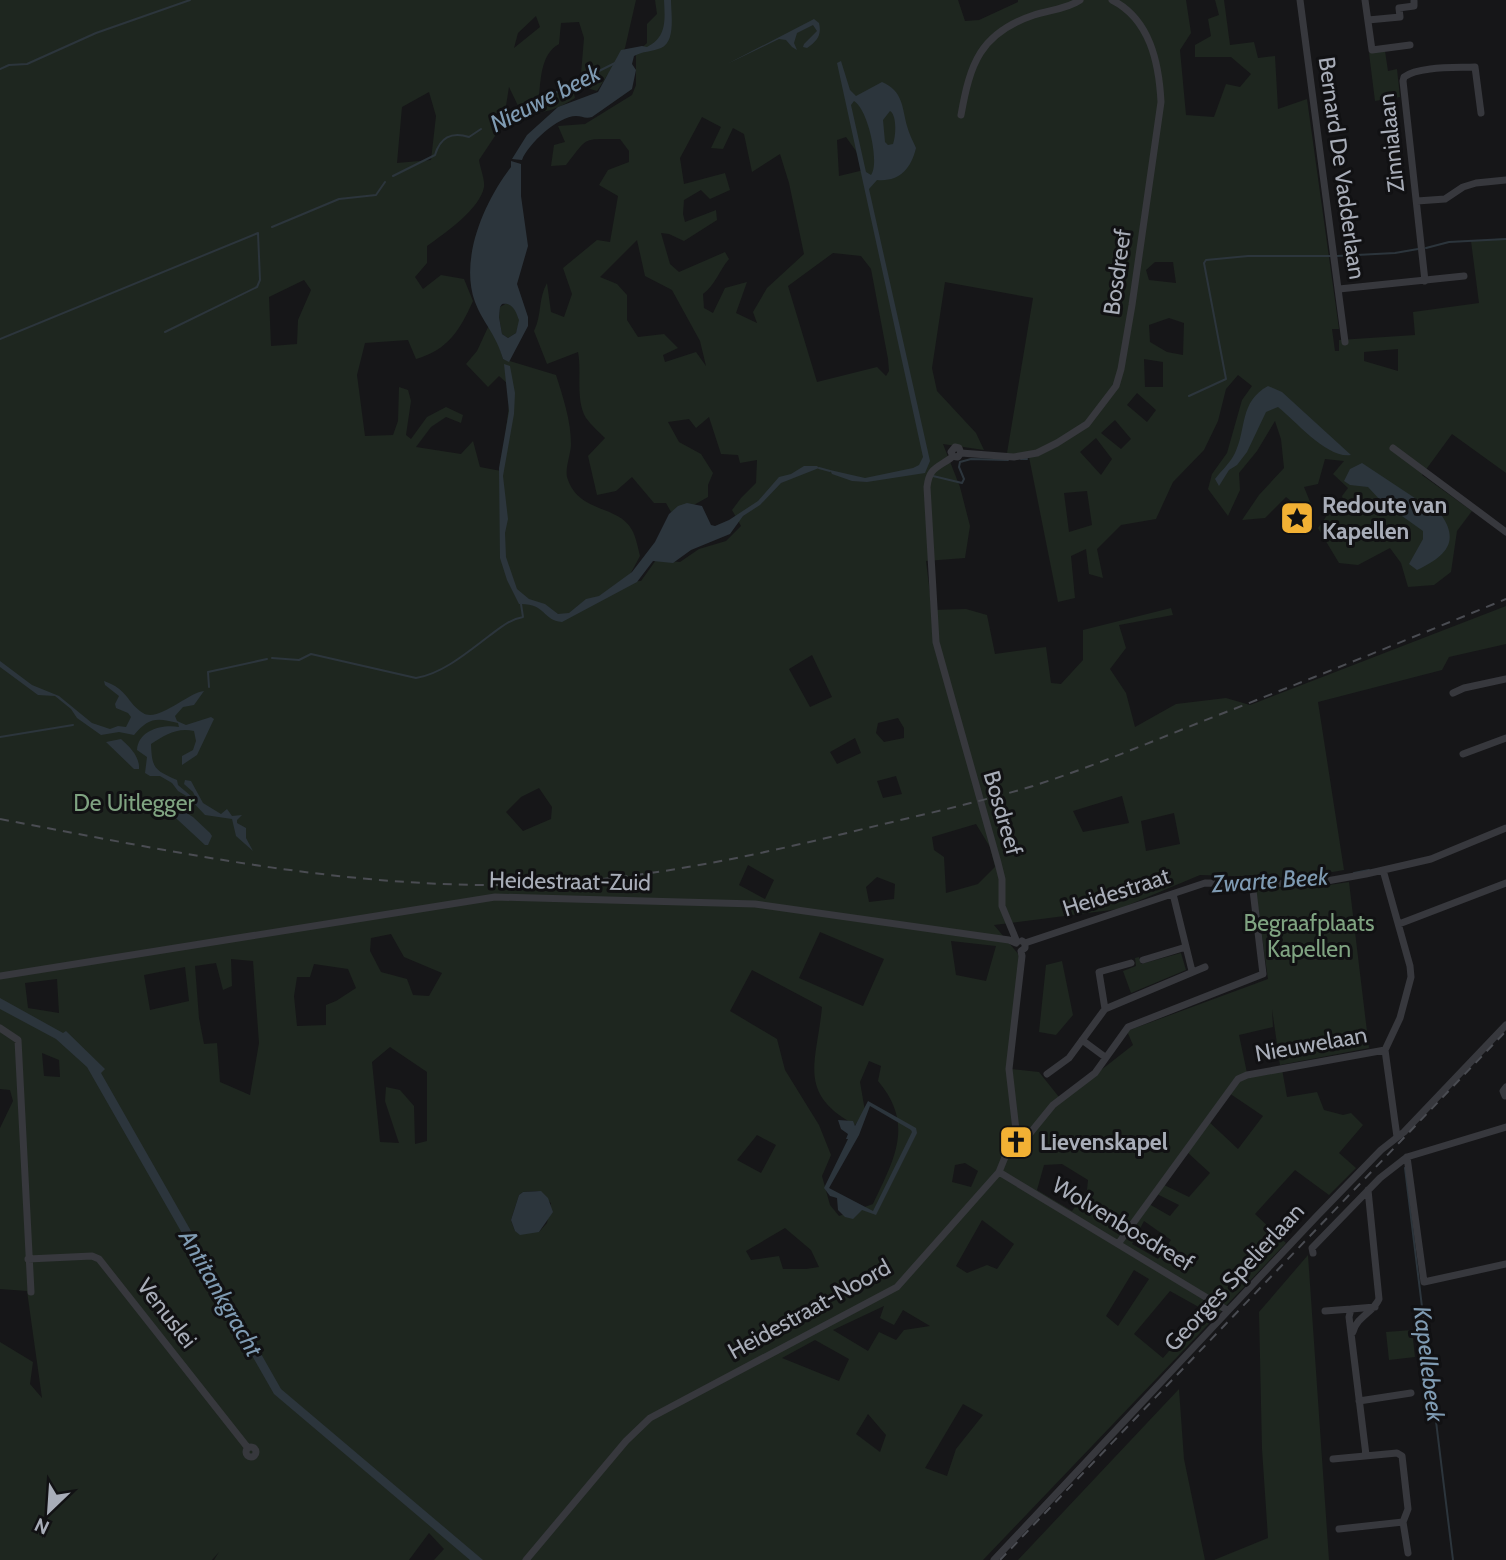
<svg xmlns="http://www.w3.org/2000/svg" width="1506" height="1560" font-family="Cabin,sans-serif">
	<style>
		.green { fill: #1e261f; fill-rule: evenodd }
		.water { fill: #2c353c; fill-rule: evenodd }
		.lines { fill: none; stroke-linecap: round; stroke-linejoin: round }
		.stream { stroke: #2c353c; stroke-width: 2 }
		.minor { stroke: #37383d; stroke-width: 7 }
		.rail { stroke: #4a4c52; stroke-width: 2; stroke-dasharray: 9 7; stroke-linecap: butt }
		.labels { text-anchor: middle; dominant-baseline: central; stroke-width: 6; stroke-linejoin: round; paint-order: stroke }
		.street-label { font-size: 23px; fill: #a8adb8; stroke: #111113 }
		.poi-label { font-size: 23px; font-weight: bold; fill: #a8adb8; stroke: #111113; text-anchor: start }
		.park-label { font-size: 23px; fill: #7fa381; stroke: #111113 }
		.water-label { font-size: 24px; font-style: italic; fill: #7f9bb3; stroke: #111113 }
	</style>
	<rect width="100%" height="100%" fill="#161618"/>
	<path class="green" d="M0 0H636L625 48 597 91 580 86 584 38 579 22 561 23 559 44C541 54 541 78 539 96L555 92 572 84 575 98C558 109 543 114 522 114L509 87 505 112 492 114 503 124 479 160C480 168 485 179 484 187 480 209 445 233 427 246V263L415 277 423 289 441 275 464 279 473 301C460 330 448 350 416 359L408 340 365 343 357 375 365 436 393 435 398 421 399 387 408 390 411 401 406 435 411 439 427 417 446 407 463 415 461 423 446 417 431 427 416 447 461 454 473 441 480 467 501 471 509 405 508 384 499 376 488 387 466 364 477 351 489 325 497 338 503 359 556 375C563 397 571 421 571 444 571 454 565 467 567 477 578 514 618 504 632 530 636 537 638 548 640 556L626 582 641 581 656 560 680 562 699 549 726 541 741 526 732 510 741 498 756 483 757 460 740 463 738 455 721 454 709 417 696 428 689 419 668 422 679 442 701 454 713 473 708 485V497L692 506 671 512 666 503H654L632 477 616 491 597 495 588 456 605 438C599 432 591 425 586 418 575 400 582 371 578 352L547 364 534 331C542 315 538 299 547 283L551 312 564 317 572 294 563 268 597 240 610 242 618 196 599 185 608 170 629 162V151L620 139C581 139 589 136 566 165L551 166 554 145 565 142 558 126 585 124 632 95 636 85V53L647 43V24L657 14 655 0H958L965 21 979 20 1018 2V0H1186L1191 33 1180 50 1186 115 1214 117 1226 84 1240 87 1251 74 1231 57H1195V45L1211 36 1208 19 1219 15 1215 0H1224L1230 45 1254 42 1258 58 1275 56 1278 109 1307 99 1339 329H1332L1335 351H1339V340L1415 335 1413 312 1479 303 1471 241 1506 238V473L1452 434 1422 475 1472 511 1457 531 1451 572 1434 585 1408 587 1401 563 1390 548 1358 565 1339 563 1318 528 1330 511 1347 513 1342 496 1348 488 1333 474 1344 461 1325 459 1318 484 1304 487 1313 509 1308 515 1286 497 1265 518 1242 520 1259 495 1284 468 1281 439 1275 421 1257 451 1239 473 1240 490 1228 516 1208 489 1212 474 1227 453 1242 400 1252 386 1238 375 1226 389 1218 421 1204 450 1173 482 1156 519 1121 525 1097 549 1103 578 1089 574 1086 549 1071 556 1075 598 1058 602 1029 457 1007 453 1033 298 945 282 932 368 937 391 976 433 984 450 943 444 960 487 970 526 965 558 926 561 932 610 966 609 987 615 995 654 1046 647 1051 683 1061 684 1083 660V630L1171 608 1173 615 1119 625 1126 648 1110 669 1126 693 1135 727 1176 704 1226 698 1250 705 1506 606V644L1449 657 1442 670 1318 702 1344 870 1298 878 1200 875 1119 909 994 925 1019 955 1011 1069 1039 1072 1059 1097 1045 1110 1096 1074 1133 1045 1127 1031 1268 979 1255 887 1309 888 1349 882 1369 1048 1280 1065 1272 1009 1273 1027 1239 1035 1247 1073 1282 1069 1287 1097 1317 1092 1324 1110 1343 1115 1351 1113 1363 1125 1339 1153 1356 1168 1329 1195 1295 1170 1255 1214 1286 1243 983 1560H434L444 1549 429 1533 409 1560H214L219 1552 212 1560H0V1342L33 1362 30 1384 42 1398 27 1291 0 1289V1128L13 1101 10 1090 0 1089ZM536 16 540 27 514 48 518 33ZM429 92 436 116 431 160 397 163 402 107ZM702 117 721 127 711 148 723 149 733 128 744 134 752 172 780 154 789 183 804 254 767 288 753 312 757 323 736 313 747 282 725 288 713 313 704 308 703 294C715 285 719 271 729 259L725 252 679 272 670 264 661 233 669 234 684 241 717 220 716 210 685 222 683 214 684 200 701 190 710 199 730 190 725 173 684 184 680 158ZM846 137 856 151 864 170 839 176 837 140ZM637 240 645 276 672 290 700 341 706 366 696 352 665 362 663 355 678 348 664 334 638 337 627 320V295L617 284 600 277ZM833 253 861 256 871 269 888 359 889 371 886 376 877 367 817 382 788 286ZM1155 262H1173L1176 283 1149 280 1146 270ZM304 280 311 290 298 320 297 344 271 346 269 297ZM1169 318 1184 323 1183 355 1167 352 1150 342 1149 325ZM1398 349V371L1364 361V352ZM1144 359 1163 362V387H1145ZM1137 393 1156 410 1147 422 1127 405ZM1115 420 1131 439 1121 449 1101 433ZM1096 438 1112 459 1101 475 1080 452ZM1087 491 1092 525 1069 532 1064 493ZM812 655 832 697 810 707 789 669ZM898 718 904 728V738L884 742 876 733 878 723ZM855 738 861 753 837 764 830 752ZM896 776 902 794 883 798 877 781ZM539 788 552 807 551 819 523 831 506 812 521 797ZM1122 796 1129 823 1083 832 1073 811ZM1174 813 1180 844 1146 851 1141 821ZM976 824 990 847 995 867 978 884 946 893 944 857 934 850 932 837ZM748 865 774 880 765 899 739 885ZM877 877 895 884 894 899 869 902 866 887ZM820 932 884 959 863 1006 799 978ZM391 934 404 957 442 973 429 996 413 995 407 979 381 972 370 951 371 938ZM951 941 996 946 986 981 956 975ZM231 959 253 961 259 1043 250 1095 220 1082 217 1043 204 1044 199 1018 195 966 216 963 223 990 232 986ZM314 964 348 969 356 988 336 1001 326 1005V1025L297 1026 294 996 297 977H310ZM185 967 189 1001 150 1010 144 975ZM752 970 822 1007C817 1062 796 1093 855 1125L865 1111 860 1082 869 1061 881 1066 878 1081C915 1125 894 1159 873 1204L839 1216 830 1205 822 1176 831 1155 819 1125 785 1070 777 1039 730 1011ZM57 979 59 1013 28 1008 25 983ZM390 1047 427 1072V1141L415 1144 414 1106 400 1090 386 1087 385 1101 399 1143 380 1142 372 1062ZM42 1053 59 1060 60 1077 44 1076ZM1229 1093 1263 1116 1238 1149 1207 1120ZM757 1135 776 1145 761 1173 737 1160ZM1187 1152 1210 1173 1189 1197 1162 1184ZM965 1163 978 1171 971 1187 952 1182 955 1165ZM1062 1164 1088 1180 1087 1190 1072 1211 1037 1190 1044 1165ZM537 1191 551 1203 547 1223 539 1232 515 1231 511 1220 519 1195 523 1192ZM1155 1193 1179 1205 1170 1216 1149 1204ZM982 1220 1014 1244 997 1269 987 1265 967 1273 956 1266ZM1144 1221 1171 1240 1158 1259 1132 1244ZM785 1228 811 1250 819 1267 806 1269H783L779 1256 751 1260 746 1251ZM1134 1270 1149 1279 1118 1326 1106 1316ZM1170 1291 1204 1310 1163 1358 1134 1334ZM884 1306 880 1318 894 1325 903 1310 930 1326 904 1330 896 1340 879 1332 868 1351 833 1330ZM815 1340 849 1359 839 1381 782 1358ZM963 1404 983 1415 956 1449 947 1476 925 1468ZM868 1414 886 1435 880 1452 856 1434Z
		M1385 51 1388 71 1397 69 1400 97 1375 101 1369 53Z
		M507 303 514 307 520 320 516 333 508 338 502 334 499 317 500 307Z
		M1181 953 1186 970 1131 993 1123 971 1136 966 1135 958 1139 957 1141 964Z
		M1062 961 1073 1015 1056 1035 1039 1032 1046 965Z
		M1308 1255 1329 1560H1214L1268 1538 1262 1449 1259 1312Z
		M1412 1330 1415 1357 1389 1360 1386 1332Z
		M1179 1389 1184 1459 1205 1560H1018Z"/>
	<path class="water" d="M664 0H671C671 13 676 42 661 48 651 52 643 51 634 56L632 64 636 70 632 89 592 117C585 119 582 116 576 116 558 116 528 144 522 160L512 159 527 135 558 107 598 92 621 50 642 46 647 47C667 37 665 20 664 0Z
		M814 19 819 23C822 35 817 41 807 48L803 47 804 44 817 31 813 25 797 33 794 43 797 50 792 47 786 40 779 39 727 64Z
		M841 61 850 90 856 96 882 82C903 91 902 107 907 126 909 134 913 141 916 148 911 169 899 182 877 180L869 189 930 461 925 473 867 482 852 481 832 474 830 470 865 478 913 468 919 465 923 457 837 63ZM854 101C868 109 880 163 871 175L866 172 851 105ZM890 111C897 115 896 136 893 144L888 145 885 142 883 120Z
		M511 161 521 164V196L528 246 517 284 528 317V326L509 362 503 359C496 334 483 323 475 302 459 258 485 201 511 167ZM502 304C513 302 516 312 519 320L516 333 508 338 502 334 499 317 500 307Z
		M504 364 510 366 515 393 514 414 503 476 508 519 505 533 506 557 517 589 529 599 545 604 558 614 569 613 586 599 599 596 632 572 655 542 669 514 678 506 687 503 702 506 711 525 715 526 729 520 758 501 779 477 791 474 804 466H817L819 468 781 483 760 505 743 516 730 534 691 550 673 563 653 561 637 582 562 622C542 620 546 603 519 604L507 580 500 558 499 468 509 411Z
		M1268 386 1282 392 1351 455C1327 459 1296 421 1278 407L1266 412 1247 452 1237 465 1229 470 1219 486 1215 479C1221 471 1231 462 1235 453 1247 428 1239 402 1268 386Z
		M1362 463 1442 516C1461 544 1442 558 1417 570L1409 564 1423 539V531L1381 501 1368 487 1350 485 1344 481 1350 469Z
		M0 661 32 685 59 696 92 723 110 729 118 726 126 727 131 717 128 713 116 708 115 704 119 696 105 685 104 681C129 690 126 702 143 713 158 723 189 692 204 691L194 705 183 707 175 716 177 721 186 725 211 717 214 719 197 755 182 765V756L193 750 196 741 194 731C177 727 165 735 151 744 152 768 154 770 177 780L178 785 198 802 193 792 184 784 185 780 191 781 203 803 221 814 227 809 232 816 242 815 237 820V823L246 828V838L253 851 236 836 232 819 205 815 188 797 178 791 172 783 160 776H150L145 773 147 757 137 750C138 730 163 724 179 727L178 723C156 717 148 718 134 735L119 732 101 735 77 718 71 709 55 696 38 695 0 667Z
		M121 739C130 747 140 757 139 769H134L106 742Z
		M170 803 193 817 210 833 212 836 208 845H205L165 808Z
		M0 998 63 1033 66 1031 105 1069 101 1073 281 1389 483 1560H470L274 1394 87 1067 56 1039 0 1009Z
		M868 1101 916 1128 917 1133 876 1215 862 1210 853 1219 845 1217 838 1210 837 1198 830 1196 824 1188 848 1139H846L848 1134 841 1129 838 1120 853 1121 855 1126ZM870 1106 911 1130 912 1132 873 1211 829 1188 859 1135Z
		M541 1191 548 1198 553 1212 539 1232 520 1235 515 1231 511 1220 519 1195 523 1192Z"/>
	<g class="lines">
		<path class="stream" d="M0 69 9 65 27 64 96 33 190 0
			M521 110 615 63
			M393 176 435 155C440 138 451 131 469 137L481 129
			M272 227 339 199 376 195 385 182
			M1426 248 1449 242 1506 239
			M1337 256 1395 253 1418 249
			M0 339 258 233 260 280 257 287 165 332
			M1189 396 1226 379 1204 263 1206 260 1248 256H1332
			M1021 459H1027
			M819 468 830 471
			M933 476 962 483 964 479 959 467 960 462 971 459 1008 460
			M272 658 299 660 311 654 416 678C442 674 468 652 489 636 500 628 510 619 523 617L521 604
			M209 687 208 672 267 659
			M0 737 73 725
			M1354 873 1369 870
			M1239 880H1251
			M1405 1168 1453 1560"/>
		<path class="minor" d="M1300 0 1345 342
			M1365 0 1372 50 1410 45
			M1368 20 1400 17 1399 8 1414 6V1
			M961 115C970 64 980 33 1034 15 1049 10 1067 9 1080 0
			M1417 201 1445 199 1463 187 1476 183 1506 180
			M1425 281 1403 81 1404 77C1419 66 1457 68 1475 67L1481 113
			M1339 289 1464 276
			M1393 448 1506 532
			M953 456 951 452 955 447 959 448 961 453
			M1453 693 1464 688 1506 679
			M1463 754 1506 738
			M1383 870 1410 966 1411 977 1400 1018 1385 1050 1397 1137
			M1173 894 1192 971
			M1399 924 1506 883
			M1022 941 1025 943 1205 883 1310 884 1366 874 1431 859 1506 828
			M1017 942 1002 906V879L998 863 936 642 927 487C929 470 934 469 948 460 956 455 949 456 958 457L961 453 1014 457 1037 453 1057 443 1087 424 1116 386 1121 369 1132 305 1161 102C1159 63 1150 19 1112 0
			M1143 960 1186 947
			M0 976 495 897 755 904 1009 940 1016 943
			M1105 1009 1099 972 1131 963
			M0 1028 18 1040 31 1292
			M1082 1040 1105 1057
			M1047 1074 1069 1058 1105 1009 1205 967
			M1505 1096 1503 1091 1506 1087
			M1018 1148 1053 1105 1095 1073 1128 1027 1263 974 1252 882
			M1407 1157 1424 1282 1506 1264
			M999 1172 1227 1310
			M1118 1244 1238 1079 1247 1075 1385 1050
			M1313 1253 1312 1248 1380 1178 1407 1157 1506 1127
			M28 1259 92 1256 99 1259 248 1448
			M1325 1311 1351 1309
			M1353 1332C1357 1316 1373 1313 1379 1299L1368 1190
			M1359 1401 1411 1393
			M246 1452a5 5 0 1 1 10 0a5 5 0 1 1-10 0Z
			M1366 1455 1349 1317 1351 1309 1375 1307
			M1333 1459 1397 1453 1402 1456 1408 1509 1403 1522 1339 1529
			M1403 1522 1408 1553
			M526 1560 626 1441 650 1418 897 1287 999 1172 1016 1130 1009 1069 1022 956 1021 951 1025 948V943
			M994 1560 1316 1217 1381 1150 1404 1132 1506 1025"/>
		<path class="rail" d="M0 819C159 849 317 883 480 885 606 887 729 862 851 832 911 817 973 804 1033 786 1095 766 1155 740 1216 716 1313 678 1409 639 1506 599
			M1000 1560 1506 1031"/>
	</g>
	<defs>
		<g id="sight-square" transform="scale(1.75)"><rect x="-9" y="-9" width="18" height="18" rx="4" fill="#f2b134" stroke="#111113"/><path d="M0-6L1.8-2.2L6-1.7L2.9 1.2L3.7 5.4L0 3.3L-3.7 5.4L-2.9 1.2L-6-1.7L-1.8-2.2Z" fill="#111"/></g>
		<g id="church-square" transform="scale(1.75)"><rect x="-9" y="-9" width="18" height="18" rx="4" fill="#f2b134" stroke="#111113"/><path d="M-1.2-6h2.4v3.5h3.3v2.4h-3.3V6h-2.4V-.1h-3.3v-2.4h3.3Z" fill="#111"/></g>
	</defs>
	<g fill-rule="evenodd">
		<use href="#sight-square" x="1297" y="518"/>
		<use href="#church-square" x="1016" y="1142"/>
	</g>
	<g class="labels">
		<g class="street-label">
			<text transform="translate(1391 143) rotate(-96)">Zinnialaan</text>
			<text transform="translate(1342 168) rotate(82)">Bernard De Vadderlaan</text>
			<text transform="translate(1117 272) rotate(-82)">Bosdreef</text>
			<text transform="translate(1003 813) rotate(74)">Bosdreef</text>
			<text transform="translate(570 881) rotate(1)">Heidestraat-Zuid</text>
			<text transform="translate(1116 892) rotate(-18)">Heidestraat</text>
			<text transform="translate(1311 1044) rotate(-10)">Nieuwelaan</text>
			<text transform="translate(1123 1224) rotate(31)">Wolvenbosdreef</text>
			<text transform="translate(1234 1277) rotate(-47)">Georges Spelierlaan</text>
			<text transform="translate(809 1309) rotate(-29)">Heidestraat-Noord</text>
			<text transform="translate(167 1313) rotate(52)">Venuslei</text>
		</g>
		<g class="poi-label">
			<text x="1322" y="505">Redoute van<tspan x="1322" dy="26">Kapellen</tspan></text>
			<text x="1040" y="1142">Lievenskapel</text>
		</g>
		<g class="park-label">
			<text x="134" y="803">De Uitlegger</text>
			<text x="1309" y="923">Begraafplaats<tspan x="1309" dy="26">Kapellen</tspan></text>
		</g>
		<g class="water-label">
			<text transform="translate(545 98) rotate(-27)">Nieuwe beek</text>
			<text transform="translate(1270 880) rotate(-4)">Zwarte Beek</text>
			<text transform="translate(221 1293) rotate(60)">Antitankgracht</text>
			<text transform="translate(1429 1364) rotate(83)">Kapellebeek</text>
		</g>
	</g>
	<g transform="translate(49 1511) rotate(205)" stroke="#111113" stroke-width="5" paint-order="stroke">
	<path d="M0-5L12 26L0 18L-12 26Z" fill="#a8adb8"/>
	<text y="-10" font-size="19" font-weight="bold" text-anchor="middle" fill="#a8adb8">N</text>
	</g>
</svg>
